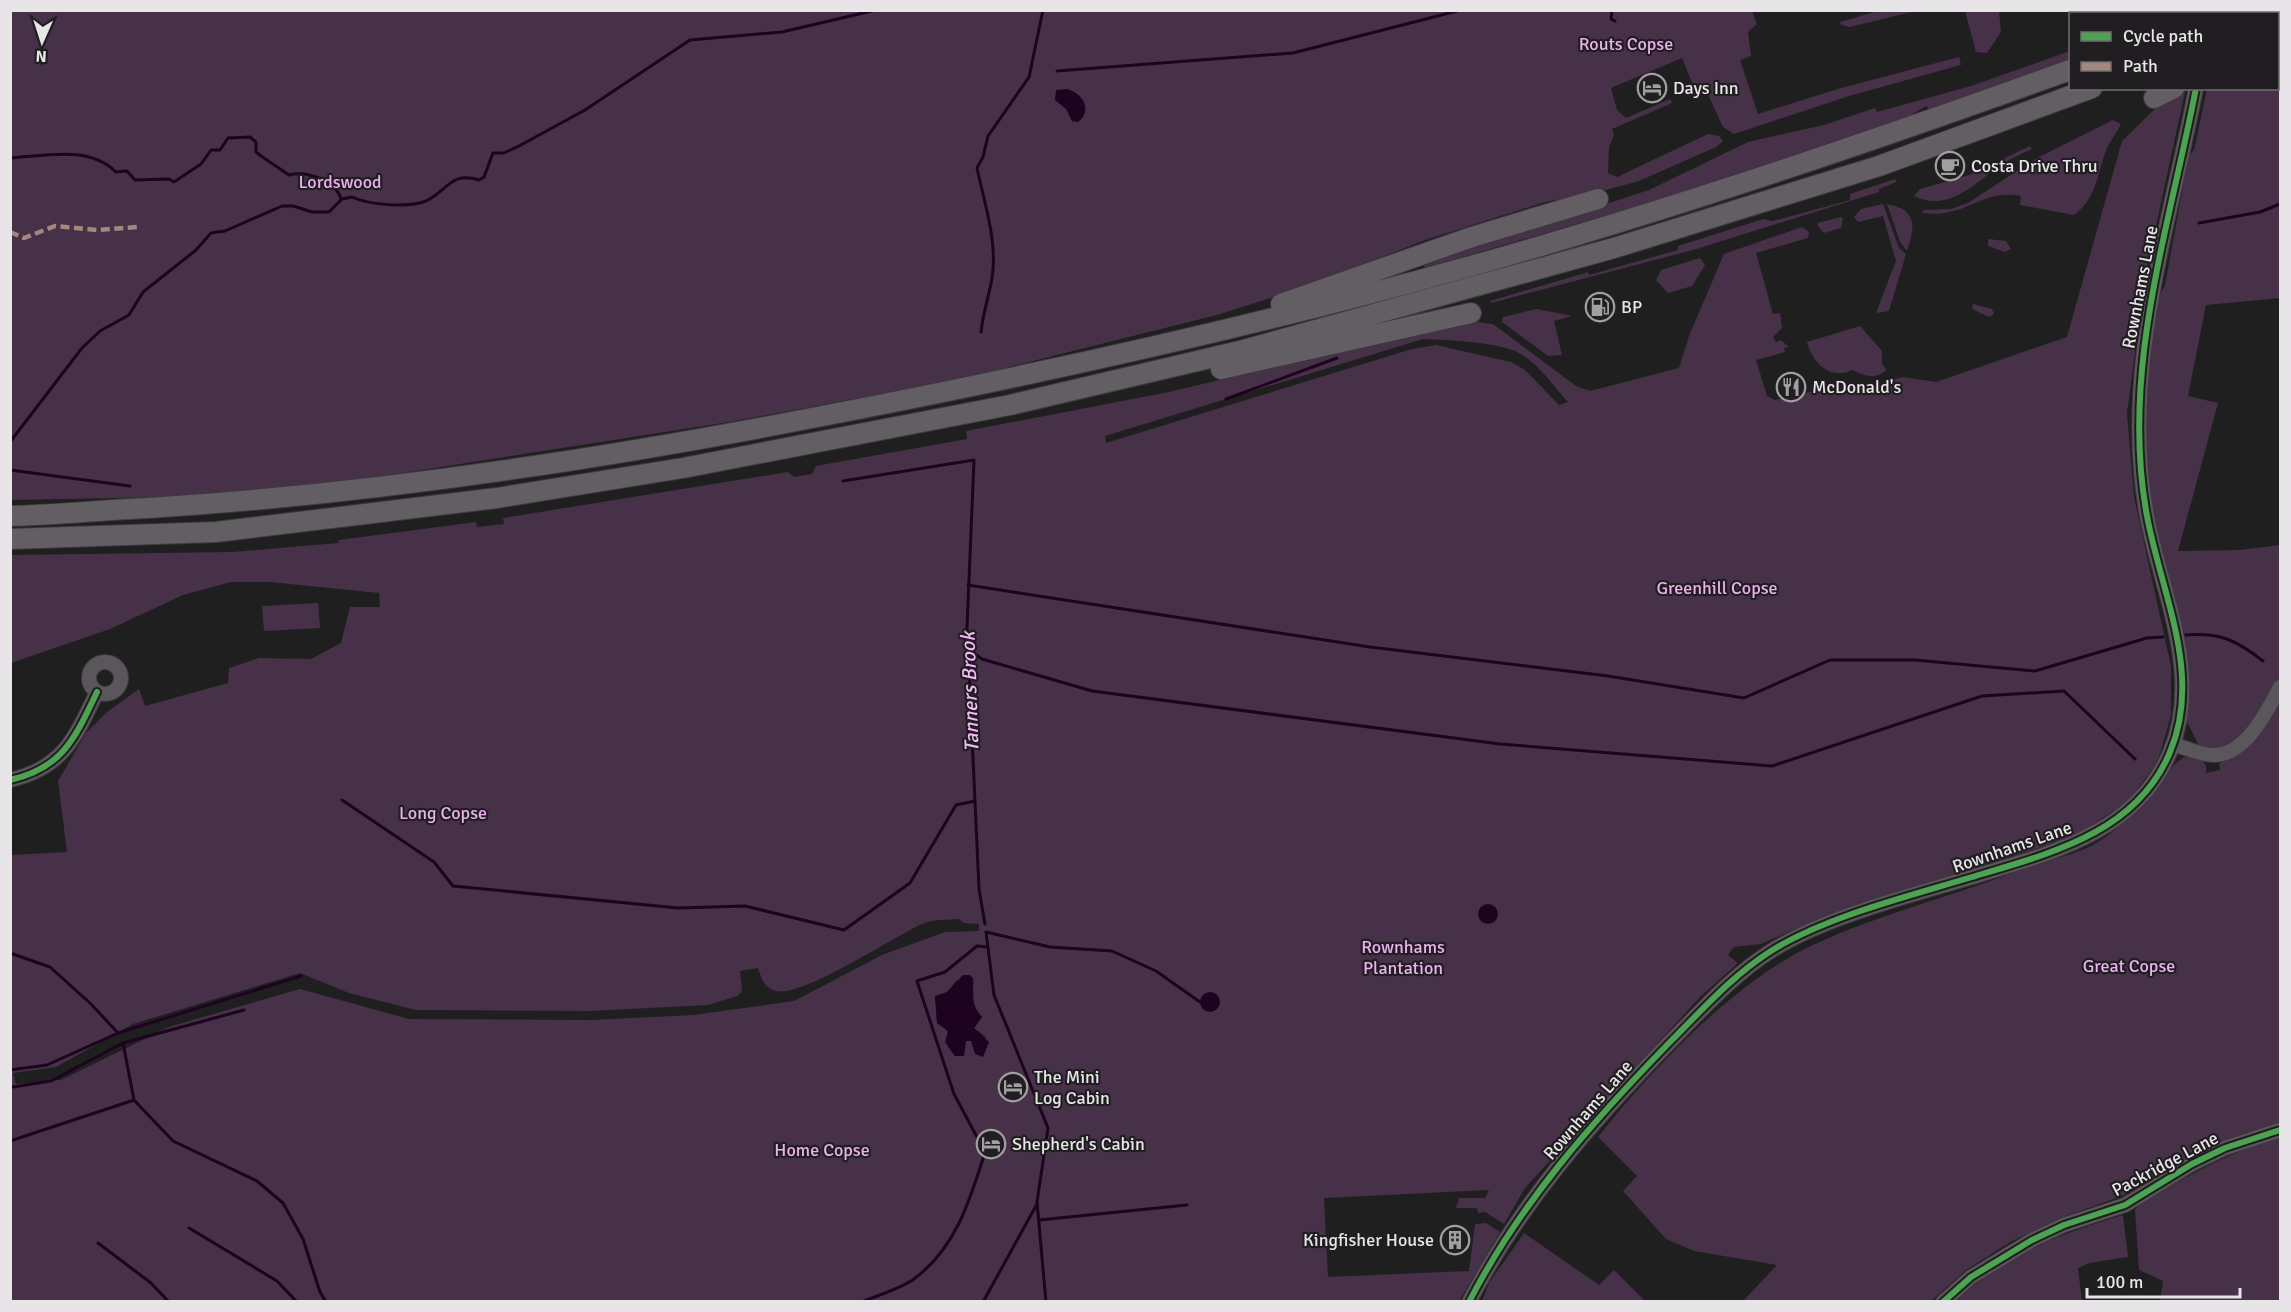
<svg xmlns="http://www.w3.org/2000/svg" width="2291" height="1312" font-family="Signika,sans-serif">
	<style>
		.green { fill: #473149; fill-rule: evenodd }
		.water { fill: #1d0320 }
		.lines { fill: none; stroke-linecap: round; stroke-linejoin: round }
		.stream { stroke: #1d0320; stroke-width: 3 }
		.minor-casing { stroke: #3b3b3b; stroke-width: 16 }
		.highway-casing { stroke: #3b3b3b; stroke-width: 22 }
		.minor { stroke: #5b565b; stroke-width: 14 }
		.highway { stroke: #635d64; stroke-width: 20 }
		.quiet { stroke: #a5887d; stroke-width: 4.5; stroke-dasharray: 9 4.5; stroke-linecap: butt }
		.cycleway-casing { stroke: #201e20; stroke-width: 10 }
		.cycleway { stroke: #4ca352; stroke-width: 6 }
		.labels { text-anchor: middle; dominant-baseline: central; stroke-width: 4.5; stroke-linejoin: round; paint-order: stroke }
		.park-label { font-size: 18px; fill: #edaff1; stroke: #201e20 }
		.poi-label { font-size: 18px; fill: #e7e5e7; stroke: #201e20; text-anchor: start }
		.street-label { font-size: 18px; fill: #e7e5e7; stroke: #201e20 }
		.water-label { font-size: 20px; font-style: italic; fill: #f7b9fb; stroke: #201e20 }
	</style>
	<rect width="100%" height="100%" fill="#1f1f1f"/>
	<path class="green" d="M11 11H1752L1757 24 1748 32 1751 56 1740 60 1758 114 1841 88 1959 57 1961 65 1849 96 1734 134 1723 127 1705 88 1696 92 1682 58 1611 88 1617 110 1626 118 1670 99 1672 103 1612 129 1614 135 1609 147 1608 173 1617 177 1708 134 1719 136 1723 141 1716 147 1639 181 1602 191 1545 202 1425 240 1311 285 1217 315 957 380 729 422 319 486 167 497 11 500Z
		M1878 11H1915L1850 27 1841 25 1840 22Z
		M1965 11H1999L2001 32 1987 53 1976 52Z
		M2280 50V298L2206 305 2188 396 2218 403 2178 551 2240 550 2280 545V678L2263 709 2242 734 2220 749 2200 748 2187 722 2146 483 2143 399 2156 303 2165 285 2187 165 2189 155 2194 150 2207 89 2278 88V51Z
		M2070 51V60L1930 110 1926 106 1903 120 1793 157 1655 201 1425 268 1423 264 1649 190 1748 142 1824 125 1875 108 1877 112 1971 86Z
		M2185 92 2145 277 2127 413 2134 497 2171 666V715L2160 754 2154 767 2128 801 2075 836 1820 918 1761 944 1734 947 1728 955 1738 963 1700 997 1525 1188 1504 1224 1485 1212 1478 1213 1477 1208H1456L1459 1198H1485L1489 1190 1324 1198 1328 1277 1469 1271 1475 1224 1486 1223 1500 1232 1459 1301H11V855L67 852 58 781 86 733 107 712 139 689 145 706 228 683 229 668 259 658 311 659 341 643 350 607H380L379 593 270 582H231L183 595 110 629 11 663 10 555 233 552 338 543 339 540 476 522 477 527 504 524 503 518 788 472 794 477 812 474 816 466 967 439 966 431 1169 392 1446 326 1476 322 1493 324 1576 386 1590 391 1679 368 1689 336 1724 254 1802 227 1809 232 1808 238 1756 253 1773 314 1780 313 1782 328 1773 337 1776 342 1781 340 1789 347 1784 348 1785 352 1756 360 1767 396 1775 400 1823 389 1863 387 1903 377 1936 382 2067 337 2122 141 2163 101ZM1423 339C1446 340 1500 342 1519 353 1539 364 1553 386 1568 402L1559 405 1525 370 1511 362 1436 345 1412 349 1106 443 1105 436ZM959 919 964 923 979 924V931L945 932 882 955 794 1001 693 1015 592 1020 409 1019 300 989 169 1027 61 1080 16 1084 13 1073 56 1067 133 1024 300 973 349 993 416 1010 589 1011 708 1005 737 996 742 992 740 971 758 968C762 979 764 989 777 991 803 997 893 937 922 924 934 919 947 920 959 919ZM957 980 973 982C970 995 973 1007 982 1017L974 1028 986 1037 974 1046 971 1041H966L955 1056 948 1047 949 1033 937 1021 935 996 947 992Z
		M2113 120 2121 124C2117 132 2111 140 2107 148 2097 173 2097 198 2074 215L2020 205 2021 196C1981 188 1967 219 1922 213L1924 210 1951 209 1968 203 2035 159Z
		M2030 146 2032 149C2023 153 2014 157 2006 162 1978 179 1951 214 1914 196L1920 189 1969 175Z
		M1895 179 1896 182 1879 189V192L1693 250 1491 303 1490 301 1588 272 1589 275 1678 250V246L1763 219 1773 221 1850 200V194Z
		M1883 204 1899 248 1906 254 1889 311 1876 313 1896 261 1883 216 1858 222 1854 217 1861 209Z
		M1887 204C1918 210 1915 226 1907 251L1900 242Z
		M1841 217 1843 219 1841 228 1824 233 1818 226V223Z
		M1988 239 2006 241 2011 249 2005 252 1988 246Z
		M1700 258 1705 265 1692 286 1668 293 1656 280 1661 270Z
		M1973 304 1992 309 1994 314 1989 317 1972 309Z
		M1537 309 1572 316 1554 321 1562 355 1548 356 1502 322 1503 317Z
		M1860 326 1882 351V363L1886 370C1874 381 1865 375 1852 370 1830 381 1812 362 1807 342Z
		M318 603 320 628 264 631 262 606Z
		M2280 697V1122L2235 1137 2170 1168 2122 1196 2069 1215 2012 1241 1966 1270 1930 1302 1743 1301 1777 1265 1694 1251 1666 1239 1623 1191 1637 1176 1598 1137C1650 1071 1735 981 1813 945 1882 913 1956 895 2026 868 2047 860 2071 856 2091 846 2125 828 2150 793 2175 764L2184 757 2202 760 2206 766V773L2220 770 2219 764 2241 749Z
		M2280 1137V1301H2160L2163 1281 2139 1270 2135 1210 2139 1204C2185 1178 2230 1151 2280 1137Z
		M2123 1215 2128 1257 2089 1263 2078 1268 2082 1301 1955 1302C2001 1256 2062 1233 2123 1215Z
		M1524 1233 1599 1285 1614 1270 1645 1301H1482L1489 1283Z"/>
	<path class="water" d="M1068 89C1083 94 1093 110 1078 122L1072 121 1066 109 1055 100 1056 90Z
		M1478 914a10 10 0 1 1 20 0a10 10 0 1 1-20 0Z
		M963 975H970L973 978C974 993 970 1005 982 1017L974 1028 989 1042 983 1057 975 1054 971 1041H966L964 1056H955L945 1042 948 1031 937 1023 935 996 947 992Z
		M1200 1002a10 10 0 1 1 20 0a10 10 0 1 1-20 0Z"/>
	<g class="lines">
		<path class="stream" d="M1612 10 1611 19 1615 21
			M1057 71 1293 53 1461 10
			M10 158C45 156 89 145 116 172L127 171 135 180 169 179 174 182 201 164 211 150H220L228 138 250 137 256 142V152L261 156 289 175C307 170 336 181 341 199
			M2199 223 2260 212 2280 204
			M981 332C983 313 989 296 992 278 998 242 984 202 977 168L983 157 988 136 1029 77 1043 10
			M1226 399 1337 358
			M10 442 82 348 100 331 129 315 143 292 196 250 211 233 225 231 282 206H293L312 212H329L342 199 352 197C369 205 408 208 426 201 448 191 450 171 479 180L484 177 493 153H504L519 146 585 110 690 40 782 32 876 10
			M10 470 130 486
			M843 481 974 460 967 627 979 889 985 924
			M968 585 1370 647 1608 676 1744 698 1830 660H1915L2035 671 2147 638 2163 637
			M2185 635C2220 632 2236 640 2263 661
			M968 649 982 659 1092 691 1500 744 1772 766 1982 696 2064 691 2135 759
			M342 800 434 862 453 886 678 908 745 906 844 930 910 883 956 805 975 801
			M10 953 50 967 91 1004 118 1033
			M123 1043 134 1100 173 1141 257 1181 283 1203 303 1239 320 1292 326 1302
			M10 1070 47 1065 118 1033 301 976
			M13 1087 51 1081 123 1043 244 1010
			M10 1141 134 1100
			M1039 1220 1187 1205
			M189 1228 277 1281 297 1302
			M98 1243 151 1283 169 1302
			M862 1302C878 1295 900 1289 914 1279 956 1248 970 1200 985 1152L954 1094 917 981 945 972 977 946 988 947
			M983 1302 1037 1204
			M1046 1302 1037 1202 1048 1128 994 995 986 932 1050 947 1112 951 1156 971 1200 1002"/>
		<g class="minor-casing">
			<path id="minor" d="M89 678a16 16 0 1 1 32 0a16 16 0 1 1-32 0Z
				M2173 744C2186 748 2200 755 2214 755 2246 755 2267 711 2280 687
				M10 780C63 768 75 738 97 692
				M1469 1302C1520 1203 1593 1121 1670 1042 1702 1010 1733 975 1771 951 1828 915 1918 894 1982 874 2056 852 2138 830 2170 752 2203 674 2161 593 2147 516 2120 372 2169 229 2196 88
				M1943 1302 1971 1277 2032 1240 2064 1225 2125 1205 2192 1164 2225 1148 2280 1130"/>
		</g>
		<g class="highway-casing">
			<path id="highway" d="M2221 14 2228 10
				M2278 17 2280 16
				M2278 39 2280 37
				M2154 98 2174 88
				M1281 304 1472 237 1598 199
				M1221 369 1471 313
				M10 516C56 515 103 510 148 508 372 494 592 461 812 418 1031 376 1249 328 1464 268 1669 211 1871 142 2070 70
				M10 539 216 532 497 498 683 468 1010 405 1240 351 1614 248 1879 166 2092 88"/>
		</g>
		<use href="#minor" class="minor"/>
		<use href="#highway" class="highway"/>
		<path class="quiet" d="M10 232 24 238 55 226 97 230 138 227"/>
		<g class="cycleway-casing">
			<path id="cycleway" d="M10 780C63 768 75 738 97 692
				M1469 1302C1520 1203 1593 1121 1670 1042 1702 1010 1733 975 1771 951 1828 915 1918 894 1982 874 2056 852 2138 830 2170 752 2203 674 2161 593 2147 516 2120 372 2169 229 2196 88
				M1943 1302 1971 1277 2032 1240 2064 1225 2125 1205 2192 1164 2225 1148 2280 1130"/>
		</g>
		<use href="#cycleway" class="cycleway"/>
	</g>
	<defs>
		<g id="hotel-ring" transform="scale(1.5)"><circle r="9.5" fill="#201e20" stroke="#a1a0a1" stroke-width="1.5"/><path d="M-6-4.5h1.5V1H6V5H4.5V3h-9V5H-6ZM-4 0a1.8 1.8 0 1 1 3.6 0ZM.5 0V-2.5h3Q6-2.5 6 0Z" fill="#a1a0a1"/></g>
		<g id="cafe-ring" transform="scale(1.5)"><circle r="9.5" fill="#201e20" stroke="#a1a0a1" stroke-width="1.5"/><path d="M-5.5-4.5H6V0H3Q3 3.5 0 3.5H-2.5Q-5.5 3.5-5.5 0ZM3-3.2v2h1.7v-2ZM-6 4.5H4V6H-6Z" fill="#a1a0a1"/></g>
		<g id="fuel-ring" transform="scale(1.5)"><circle r="9.5" fill="#201e20" stroke="#a1a0a1" stroke-width="1.5"/><path d="M-5.5-6h7V0h2V4h1.3V-2.5L3-4.5l.8-.8L6-3V5H2.5V1h-1V6h-7ZM-4.2-4.7v3.2H.2V-4.7Z" fill="#a1a0a1"/></g>
		<g id="restaurant-ring" transform="scale(1.5)"><circle r="9.5" fill="#201e20" stroke="#a1a0a1" stroke-width="1.5"/><path d="M-5-6h1v4h1v-4h1v4h1v-4h1v5L-1.5 .5V6h-2V.5L-5-1ZM5-6V6H3V1.5H1.5Q1.5-4 5-6Z" fill="#a1a0a1"/></g>
		<g id="building-ring" transform="scale(1.5)"><circle r="9.5" fill="#201e20" stroke="#a1a0a1" stroke-width="1.5"/><path d="M-4-6H4V6H1V3H-1V6H-4ZM-2.5-4.3h1.7v1.8h-1.7ZM.8-4.3h1.7v1.8H.8ZM-2.5-1h1.7V.8h-1.7ZM.8-1h1.7V.8H.8Z" fill="#a1a0a1"/></g>
	</defs>
	<g fill-rule="evenodd">
		<use href="#hotel-ring" x="1652" y="88"/>
		<use href="#cafe-ring" x="1950" y="166"/>
		<use href="#fuel-ring" x="1600" y="307"/>
		<use href="#restaurant-ring" x="1791" y="387"/>
		<use href="#hotel-ring" x="1013" y="1087"/>
		<use href="#hotel-ring" x="991" y="1144"/>
		<use href="#building-ring" x="1455" y="1240"/>
	</g>
	<g class="labels">
		<g class="park-label">
			<text x="1626" y="44">Routs Copse</text>
			<text x="340" y="182">Lordswood</text>
			<text x="1717" y="588">Greenhill Copse</text>
			<text x="443" y="813">Long Copse</text>
			<text x="1403" y="947">Rownhams<tspan x="1403" dy="21">Plantation</tspan></text>
			<text x="2129" y="966">Great Copse</text>
			<text x="822" y="1150">Home Copse</text>
		</g>
		<g class="poi-label">
			<text x="1673" y="88">Days Inn</text>
			<text x="1971" y="166">Costa Drive Thru</text>
			<text x="1621" y="307">BP</text>
			<text x="1812" y="387">McDonald's</text>
			<text x="1034" y="1077">The Mini<tspan x="1034" dy="21">Log Cabin</tspan></text>
			<text x="1012" y="1144">Shepherd's Cabin</text>
			<text x="1434" y="1240" text-anchor="end">Kingfisher House</text>
		</g>
		<g class="street-label">
			<text transform="translate(2140 287) rotate(-79)">Rownhams Lane</text>
			<text transform="translate(2012 847) rotate(-19)">Rownhams Lane</text>
			<text transform="translate(1588 1110) rotate(-49)">Rownhams Lane</text>
			<text transform="translate(2165 1164) rotate(-28)">Packridge Lane</text>
		</g>
		<g class="water-label">
			<text transform="translate(970 692) rotate(-92)">Tanners Brook</text>
		</g>
	</g>
	<rect width="2291" height="1312" fill="none" stroke="#e7e5e7" stroke-width="24"/>
	<rect x="2069" y="12" width="210" height="78" fill="#201e20" stroke="#706e70" stroke-width="1.5"/>
	<rect x="2081" y="32" width="30" height="9" fill="#4ca352" stroke="#706e70" stroke-width="1.5"/>
	<text x="2123" y="42" font-size="18" fill="#e7e5e7">Cycle path</text>
	<rect x="2081" y="62" width="30" height="9" fill="#a5887d" stroke="#706e70" stroke-width="1.5"/>
	<text x="2123" y="72" font-size="18" fill="#e7e5e7">Path</text>
	<g transform="translate(42 42) rotate(183)" stroke="#201e20" stroke-width="4.5" paint-order="stroke">
	<path d="M0-4.5L10 22L0 15L-10 22Z" fill="#e7e5e7"/>
	<text y="-9" font-size="16" font-weight="bold" text-anchor="middle" fill="#e7e5e7">N</text>
	</g>
	<path d="M2087 1288v9h153v-9" fill="none" stroke="#e7e5e7" stroke-width="3"/>
	<text x="2096" y="1288" font-size="18" fill="#e7e5e7" stroke="#201e20" stroke-width="4.5" paint-order="stroke">100 m</text>
</svg>
